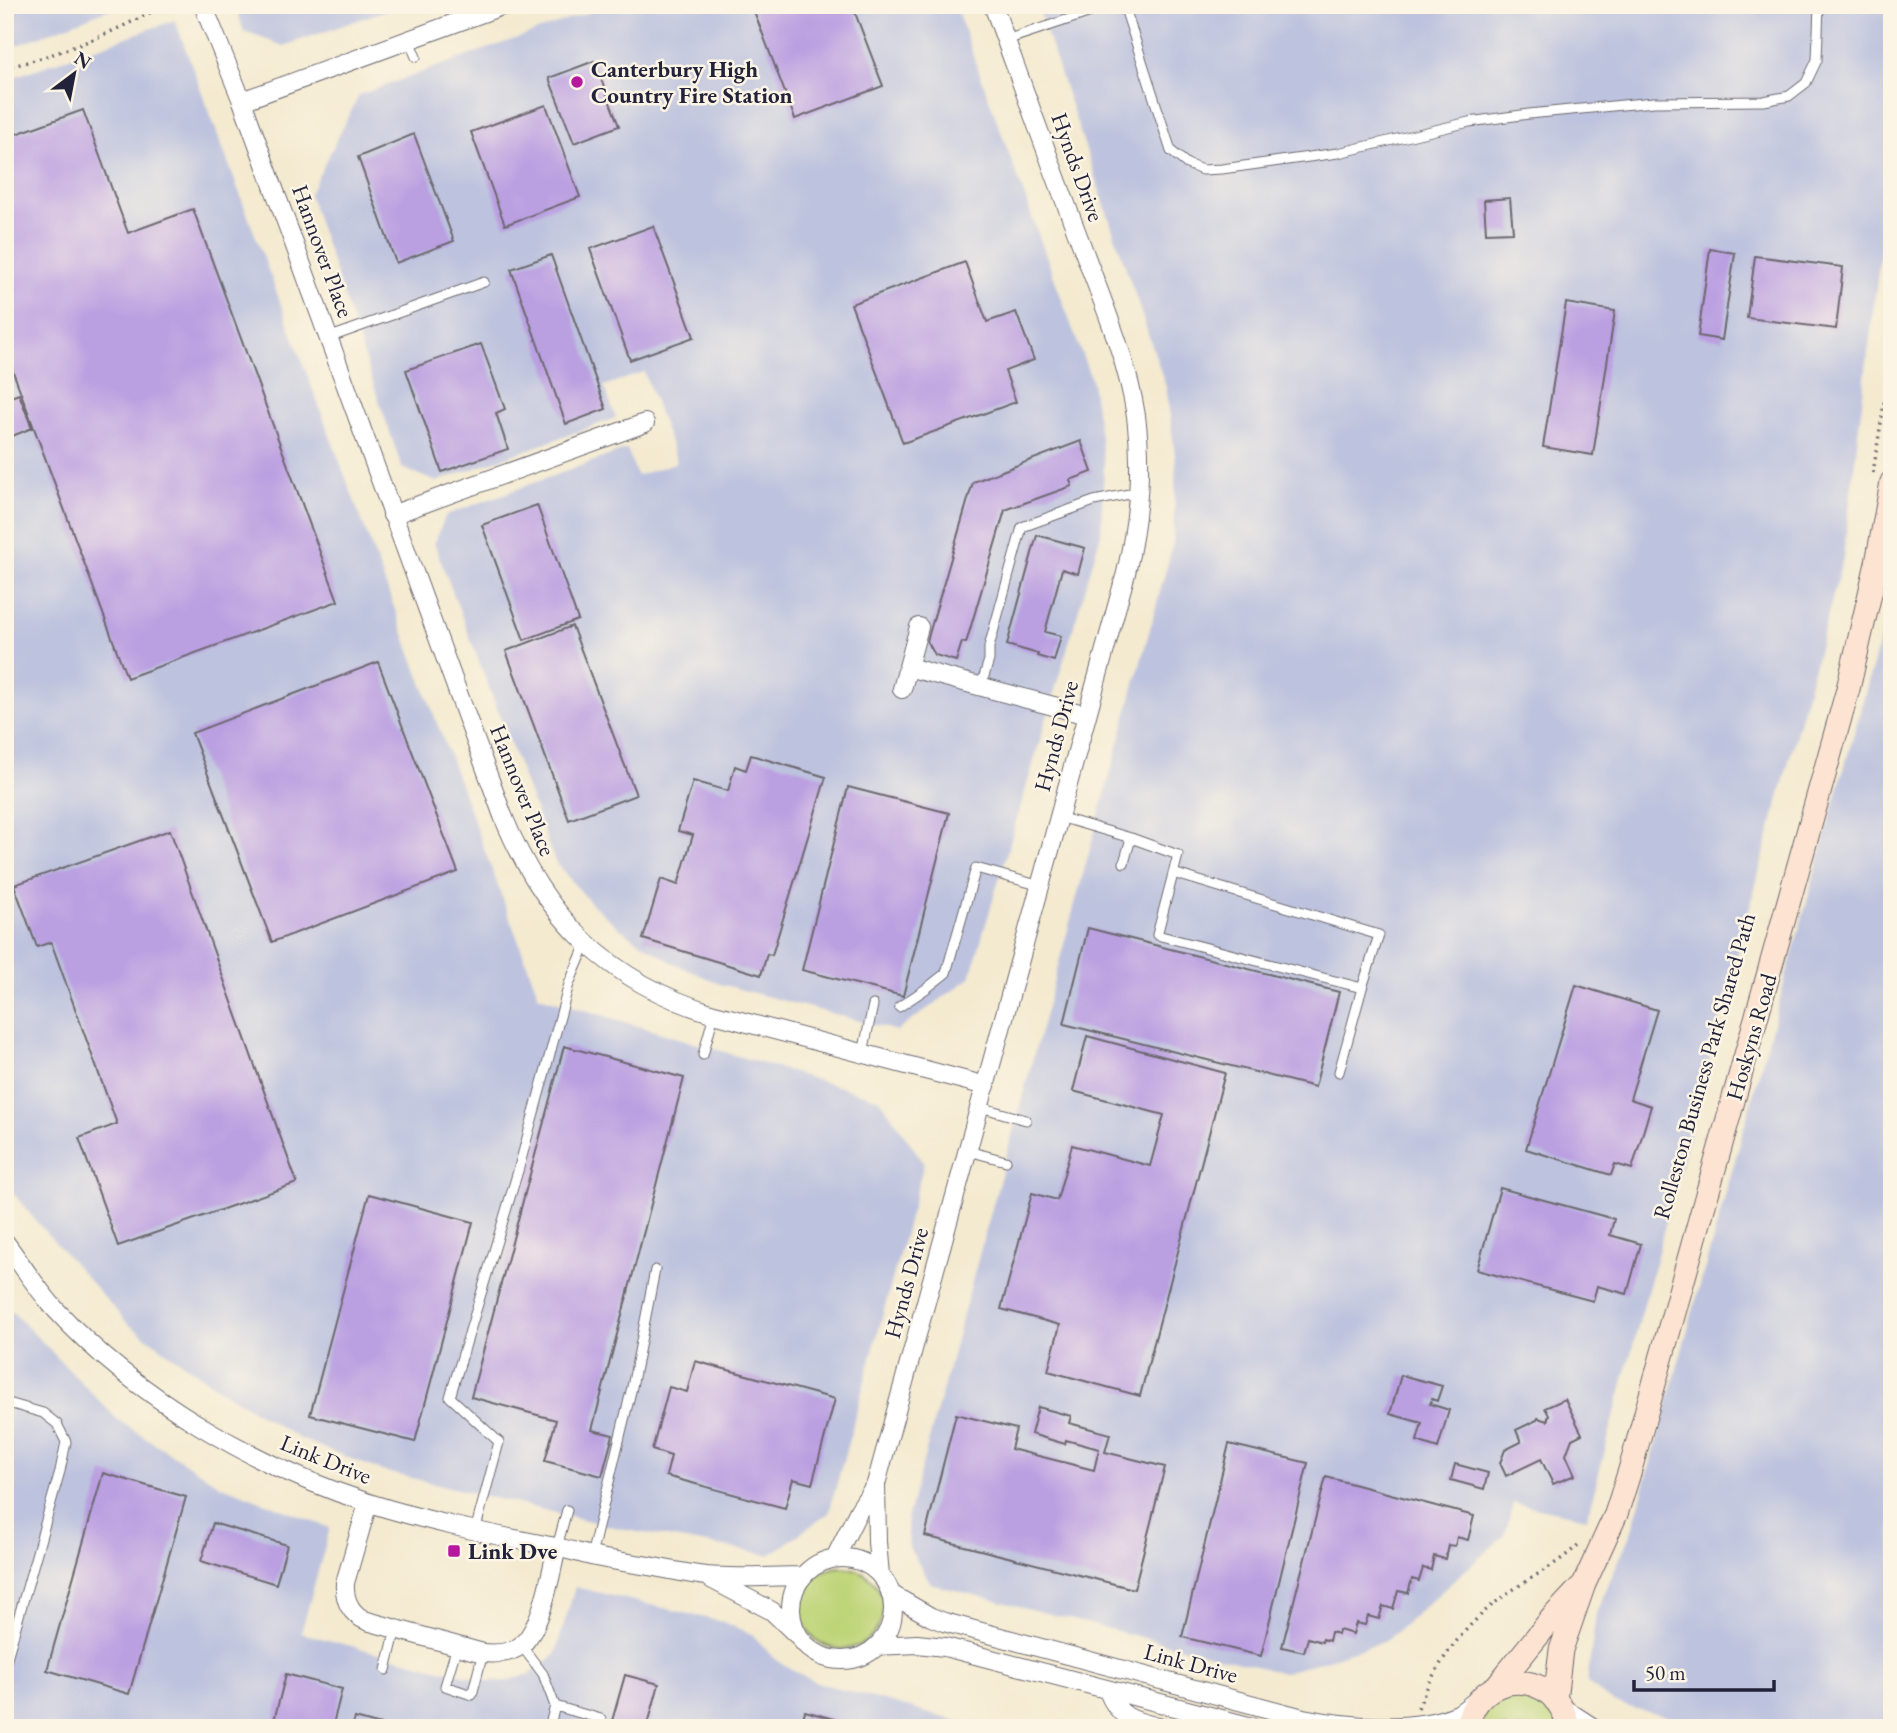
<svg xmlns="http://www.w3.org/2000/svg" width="1897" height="1733" font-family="'EB Garamond',serif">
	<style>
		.industrial { fill: #bdc3de }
		.green { fill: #bed477; stroke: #707b59; stroke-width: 2 }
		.building { fill: #ba9fe1 }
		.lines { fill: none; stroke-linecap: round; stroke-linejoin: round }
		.lane-casing { stroke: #6c686f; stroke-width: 11 }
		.street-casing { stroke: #6c686f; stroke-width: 20 }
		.secondary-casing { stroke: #6c686f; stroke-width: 25 }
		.path { stroke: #6c686f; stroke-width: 3.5; stroke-dasharray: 2 5; stroke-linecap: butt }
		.lane { stroke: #fff; stroke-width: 9 }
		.street { stroke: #fff; stroke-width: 18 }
		.secondary { stroke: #fde3d1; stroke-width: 23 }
		.poi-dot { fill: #b5179e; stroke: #fcf5e5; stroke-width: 2.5 }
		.labels { text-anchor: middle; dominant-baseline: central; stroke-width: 5; stroke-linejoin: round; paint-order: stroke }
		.poi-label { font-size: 23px; font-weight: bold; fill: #22223b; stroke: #fcf5e5; text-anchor: start }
		.street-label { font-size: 23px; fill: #22223b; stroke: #fcf5e5 }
	</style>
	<rect width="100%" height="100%" fill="#fcf5e5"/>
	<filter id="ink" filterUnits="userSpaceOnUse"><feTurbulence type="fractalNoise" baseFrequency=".0143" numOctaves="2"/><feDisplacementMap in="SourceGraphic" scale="14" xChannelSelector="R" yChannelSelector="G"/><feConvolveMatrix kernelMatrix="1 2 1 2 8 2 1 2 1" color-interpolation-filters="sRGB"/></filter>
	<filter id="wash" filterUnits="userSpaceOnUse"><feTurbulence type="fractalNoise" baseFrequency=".00686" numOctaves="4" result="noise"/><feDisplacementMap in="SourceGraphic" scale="28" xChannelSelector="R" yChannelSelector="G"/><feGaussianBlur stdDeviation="1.57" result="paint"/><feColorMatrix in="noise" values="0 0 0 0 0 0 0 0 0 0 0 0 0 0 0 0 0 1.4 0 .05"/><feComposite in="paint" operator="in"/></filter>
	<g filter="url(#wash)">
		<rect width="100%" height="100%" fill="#f4ead0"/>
		<path class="industrial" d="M5 5H120L5 50Z
			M235 5H401L284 46 244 32Z
			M609 5H955L1092 382 1104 463 1101 534 970 978 897 1031 720 984 673 963 620 929 590 902 555 862 434 543 446 515 627 449 637 476 677 462 644 372 604 386 616 418 436 482 402 468 309 195 359 95Z
			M1037 5H1892V157L1843 558 1587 1518 1513 1503 1505 1535 1386 1641 1283 1673 931 1584 909 1548 907 1520 1173 544 1176 463 1166 387Z
			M175 20 539 996 880 1099 924 1163 829 1513 770 1555 627 1530 382 1471 298 1438 219 1389 128 1324 35 1220 5 1183V80Z
			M1892 596V1728H1711L1613 1703 1587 1683 1596 1613 1632 1530Z
			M5 1304 118 1420 220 1485 330 1528 301 1633 487 1681H507L530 1674 555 1655 575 1587 723 1622 752 1634 777 1661 813 1681 981 1728H5Z"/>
		<path class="green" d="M801 1608a41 41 0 1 1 82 0a41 41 0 1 1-82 0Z
			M1525 1691 1549 1705 1559 1728H1476L1479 1717 1497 1696Z"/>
		<g id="blocks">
			<path class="building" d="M770 5H852L883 86 795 119 754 11Z
				M594 61 619 126 574 143 549 78Z
				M546 105 580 197 505 225 471 132Z
				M83 110 128 233 193 209 338 601 127 678 5 350V138Z
				M414 134 454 241 396 263 358 157Z
				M1510 198 1513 232 1486 233 1484 200Z
				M653 226 694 337 630 360 590 249Z
				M1710 249 1735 253 1722 340 1698 336Z
				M551 255 606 409 566 424 511 269Z
				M1755 256 1843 267 1836 329 1747 318Z
				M965 262 987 322 1016 312 1034 360 1005 371 1016 402 903 443 851 304Z
				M1566 303 1615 311 1593 455 1543 447Z
				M481 344 505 409 496 413 508 449 442 472 406 370Z
				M19 394 32 428 5 439V399Z
				M1081 441 1092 472 1070 480 1072 486 1005 510 966 643 962 642 956 661 935 655 927 641 973 482Z
				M537 505 578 620 524 640 482 525Z
				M1037 535 1085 548 1078 574 1062 569 1045 632 1061 636 1054 661 1037 656 1038 654 1007 645Z
				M572 626 636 795 569 820 506 651Z
				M378 662 458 872 272 942 192 733Z
				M751 755 826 777 772 955 767 954 761 975 643 939 661 879 678 885 693 835 678 831 693 781 728 791 735 766 746 770Z
				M848 787 949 813 903 996 802 970Z
				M170 830 297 1183 118 1246 79 1138 117 1124 51 942 37 947 14 885Z
				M1088 928 1339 992 1315 1087 1064 1024Z
				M1576 985 1657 1010 1630 1099 1651 1106 1632 1169 1615 1164 1611 1175 1526 1149Z
				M1087 1036 1225 1073 1140 1396 1048 1371 1060 1325 1001 1309 1032 1193 1057 1200 1072 1145 1150 1166 1164 1115 1073 1091Z
				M564 1046 684 1078 592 1430 613 1435 602 1476 545 1461 556 1420 471 1397Z
				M1500 1188 1614 1219 1610 1235 1641 1244 1627 1294 1597 1286 1593 1301 1477 1270Z
				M369 1194 473 1222 415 1442 310 1415Z
				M695 1361 835 1399 812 1484 793 1479 785 1508 666 1476 671 1456 652 1450 669 1387 687 1392Z
				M1401 1375 1442 1386 1437 1401 1432 1399 1430 1404 1449 1410 1438 1448 1417 1441 1422 1423 1390 1414Z
				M1565 1399 1582 1434 1572 1439 1566 1455 1575 1475 1553 1484 1541 1459 1506 1476 1500 1463 1505 1450 1521 1442 1516 1430 1537 1420 1538 1418 1547 1421 1549 1415 1545 1408Z
				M1038 1407 1071 1416 1069 1423 1110 1434 1105 1452 1165 1467 1134 1589 925 1536 956 1414 1016 1429 1011 1449 1094 1470 1099 1449 1066 1440 1065 1444 1031 1434Z
				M1229 1444 1308 1463 1261 1656 1182 1637Z
				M1455 1464 1488 1473 1484 1489 1451 1480Z
				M103 1473 186 1497 129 1694 47 1670Z
				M1326 1477 1474 1516 1468 1540 1457 1537 1455 1546 1448 1545 1445 1559 1434 1556 1431 1570 1423 1568 1419 1581 1412 1579 1408 1593 1398 1591 1393 1609 1383 1606 1379 1619 1368 1616 1365 1625 1356 1623 1353 1634 1339 1630 1338 1634 1331 1632 1329 1641 1323 1639 1322 1642 1308 1638 1304 1652 1282 1647Z
				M213 1523 287 1545 276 1584 201 1561Z
				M286 1674 342 1689 332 1728H272Z
				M625 1675 659 1684 647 1728H610Z
				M805 1711 862 1727V1728H800Z
				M355 1718 388 1727V1728H352Z"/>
		</g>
	</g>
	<g filter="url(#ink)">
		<use href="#blocks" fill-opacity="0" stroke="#6c686f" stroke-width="2"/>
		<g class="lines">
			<g class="lane-casing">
				<path id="lane" d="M1124 5 1171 151 1187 164 1202 170 1222 169 1338 153 1469 122 1529 114 1654 102 1764 101 1789 96 1806 83 1817 60 1819 5
					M409 40 416 57
					M1006 40 1112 5
					M328 338 484 282
					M981 686 989 660V647L1022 527 1094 501 1139 492
					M1059 817 1131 838 1178 855 1157 935 1362 988 1339 1072
					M1124 863 1131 838
					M1173 873 1379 935 1362 988
					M899 1007 927 988 946 973 976 868 1041 886
					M863 1053 873 1005
					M703 1055 714 1014
					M980 1107 1026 1120
					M968 1151 1006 1161
					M5 1402 43 1413 57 1424 66 1442 60 1471 5 1665
					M475 1531 499 1442 450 1397 518 1171 569 984 586 944
					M557 1547 567 1510
					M591 1556 632 1387 655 1270
					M521 1645 543 1674 555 1706 601 1719
					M457 1646 445 1686 472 1695 483 1653
					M386 1670 396 1629
					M549 1728 555 1706"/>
			</g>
			<g class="street-casing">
				<path id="street" d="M203 5 242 101 503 816C544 917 608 982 714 1014L986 1086
					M242 101 504 5
					M392 515 645 423
					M908 667 1087 715
					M902 689 919 627
					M5 1242C22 1265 37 1289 56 1310 137 1398 256 1467 369 1503 429 1522 489 1534 550 1546 564 1548 578 1553 591 1556 612 1561 633 1563 654 1567 671 1570 689 1574 706 1576 739 1579 770 1576 802 1576
					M368 1503 345 1583C344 1600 350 1614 367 1621L483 1653C495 1654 510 1654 520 1646 542 1630 551 1572 557 1547
					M791 1609a51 51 0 1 1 102 0a51 51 0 1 1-102 0Z
					M835 1558 859 1510 876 1484
					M880 1575 877 1542 876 1484 1126 573C1138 521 1143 469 1136 416 1127 358 1103 303 1083 249 1052 168 1023 87 993 5
					M711 1579 772 1611 796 1634
					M891 1594 931 1617 944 1622 1303 1718C1349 1727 1415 1733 1458 1714 1465 1710 1472 1703 1480 1698
					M877 1646 917 1644 945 1647 1256 1728
					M1108 1691C1119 1720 1136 1721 1163 1728
					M1560 1706 1594 1728"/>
			</g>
			<g class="secondary-casing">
				<path id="secondary" d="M1496 1687 1553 1617 1580 1588
					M1555 1700 1561 1650 1584 1584 1616 1514 1630 1470 1848 689 1877 563 1892 482
					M1467 1728C1477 1667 1558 1667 1568 1728"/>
			</g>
			<path class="path" d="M5 68C61 54 114 33 164 5
				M1873 473 1892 353
				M1418 1708C1437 1660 1468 1620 1511 1591 1533 1576 1558 1564 1578 1545"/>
			<use href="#lane" class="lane"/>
			<use href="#street" class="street"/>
			<use href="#secondary" class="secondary"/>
		</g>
	</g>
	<g class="poi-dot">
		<circle cx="577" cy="82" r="7"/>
		<rect x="447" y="1544" width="14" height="14" rx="3.5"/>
	</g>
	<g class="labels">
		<g class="poi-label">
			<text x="591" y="69">Canterbury High<tspan x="591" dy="26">Country Fire Station</tspan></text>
			<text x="468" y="1551">Link Dve</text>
		</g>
		<g class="street-label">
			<text transform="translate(1078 167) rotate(70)">Hynds Drive</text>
			<text transform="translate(323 251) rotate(70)">Hannover Place</text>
			<text transform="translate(1056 736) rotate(-75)">Hynds Drive</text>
			<text transform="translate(523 790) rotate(68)">Hannover Place</text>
			<text transform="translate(1751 1037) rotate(-74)">Hoskyns Road</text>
			<text transform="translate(1704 1066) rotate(-74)">Rolleston Business Park Shared Path</text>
			<text transform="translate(906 1283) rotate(-75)">Hynds Drive</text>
			<text transform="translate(326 1459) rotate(22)">Link Drive</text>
			<text transform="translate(1191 1663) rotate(15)">Link Drive</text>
		</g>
	</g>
	<rect width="1897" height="1733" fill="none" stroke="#fcf5e5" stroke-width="28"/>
	<g transform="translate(74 74) rotate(32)" stroke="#fcf5e5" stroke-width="5" paint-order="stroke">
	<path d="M0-5L12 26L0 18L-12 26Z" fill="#22223b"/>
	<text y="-10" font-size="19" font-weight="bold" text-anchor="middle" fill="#22223b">N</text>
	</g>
	<path d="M1634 1680v10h140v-10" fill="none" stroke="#22223b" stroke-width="3.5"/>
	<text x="1645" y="1680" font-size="21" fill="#22223b" stroke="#fcf5e5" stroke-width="5" paint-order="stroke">50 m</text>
</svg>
